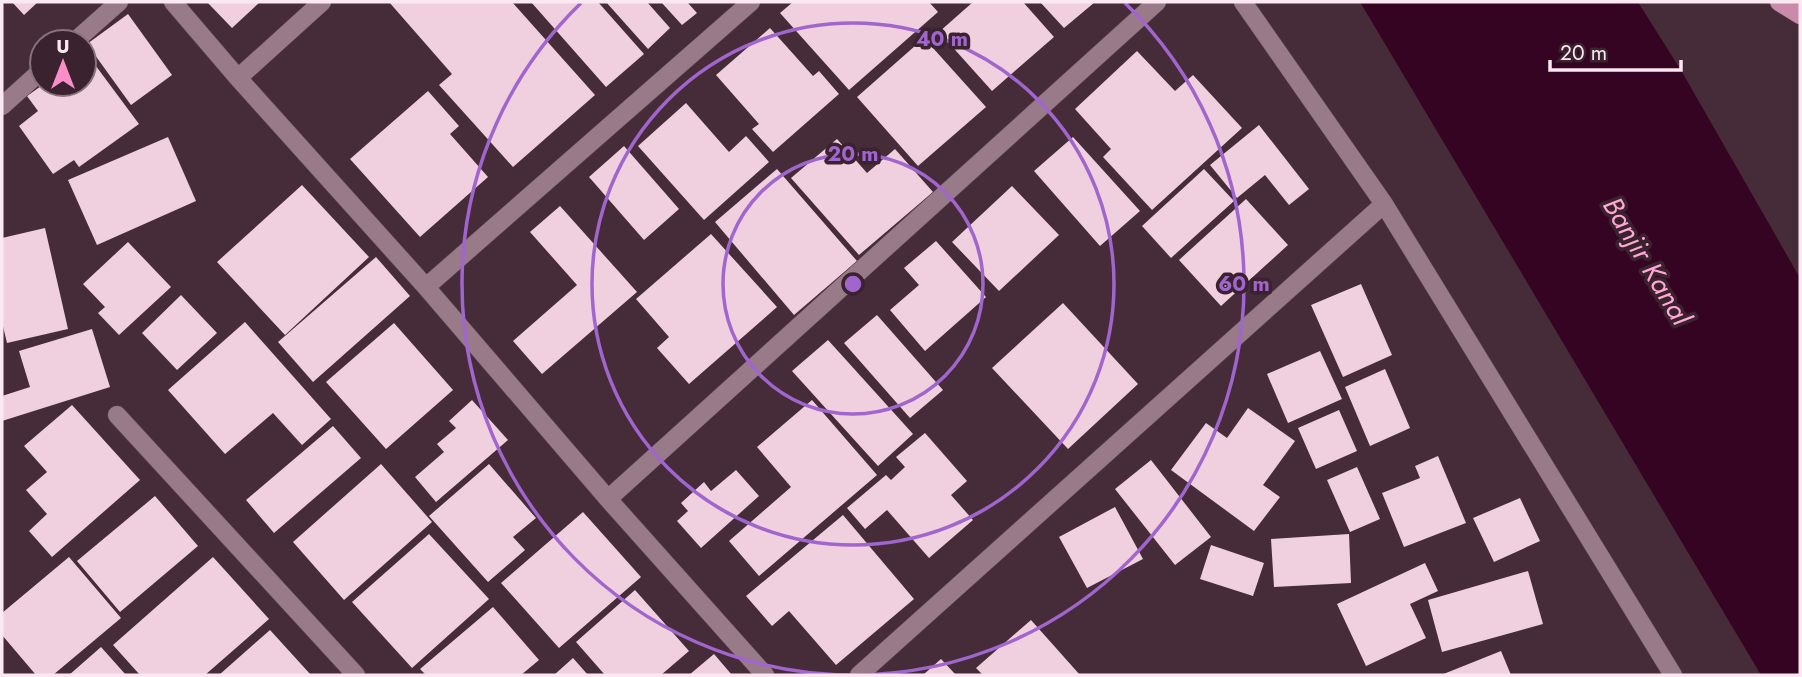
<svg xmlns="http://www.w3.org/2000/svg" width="1802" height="677" font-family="Jost,sans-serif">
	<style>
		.water { fill: #350422 }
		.building { fill: #f0cfde }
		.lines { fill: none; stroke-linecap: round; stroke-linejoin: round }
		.street-casing { stroke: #614b56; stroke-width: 19 }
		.primary-casing { stroke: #614b56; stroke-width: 19 }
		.street { stroke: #987a88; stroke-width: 18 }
		.primary { stroke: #ca8aab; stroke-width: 18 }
		.ring { fill: none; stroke: #a165ce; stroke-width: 3.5 }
		.labels { text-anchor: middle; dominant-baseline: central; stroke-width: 7; stroke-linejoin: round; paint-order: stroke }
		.water-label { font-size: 28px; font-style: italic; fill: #ffa8d5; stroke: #3b222f }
		.centre { fill: #a165ce; stroke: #3b222f; stroke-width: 3.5 }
		.ring-label { font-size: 21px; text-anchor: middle; font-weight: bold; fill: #a165ce; stroke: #3b222f; stroke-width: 7; stroke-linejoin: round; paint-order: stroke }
	</style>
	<rect width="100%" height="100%" fill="#462c39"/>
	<path class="water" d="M1360 2H1638L1682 72 1800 278V675H1761Z"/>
	<path class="building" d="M12 2H38L24 15Z
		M207 2H260L232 28Z
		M389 2H512L595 95 513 167 439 85 452 74Z
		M531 2H598L644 54 606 87Z
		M606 2H647L670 28 648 49Z
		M661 2H687L697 13 682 25Z
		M793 2H929L938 12 849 90 780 13Z
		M973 2H1023L1054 37 992 91 939 32Z
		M1040 2H1095L1064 28Z
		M128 14 172 75 131 105 87 44Z
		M770 28 813 76 819 71 839 94 773 152 752 129 759 124 716 75Z
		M924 38 986 107 918 166 857 97Z
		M1137 51 1175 91 1193 75 1242 128 1152 210 1103 157 1111 149 1075 109Z
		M87 54 139 124 79 167 74 160 53 174 19 126 38 111 27 96 44 84H84V56Z
		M428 91 459 126 450 134 488 177 420 237 350 159Z
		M686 103 729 152 746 136 769 162 704 220 638 146Z
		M1259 125 1309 189 1289 205 1265 175 1237 198 1210 165Z
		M168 137 196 201 97 245 68 180Z
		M1073 137 1140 211 1100 246 1034 171Z
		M837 139 867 173 895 149 933 192 859 255 791 178Z
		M624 146 679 209 644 240 589 177Z
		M777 169 857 261 794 315 715 222Z
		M1204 169 1234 201 1171 258 1142 226Z
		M302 185 369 257 285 335 217 262Z
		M1012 186 1059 235 999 291 952 242Z
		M1246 199 1288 245 1221 306 1179 260Z
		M560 206 637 292 542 374 513 341 577 285 530 232Z
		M45 228 68 329 7 343 2 322V238Z
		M711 234 777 307 689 384 657 348 669 337 636 299Z
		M936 241 986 297 925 351 890 310 919 285 904 268Z
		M128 242 171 287 119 335 98 313 105 307 83 284Z
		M376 257 410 296 313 382 278 342Z
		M1361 284 1392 355 1343 377 1311 305Z
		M181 295 217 333 177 370 142 333Z
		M1063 303 1138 384 1068 449 992 368Z
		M877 315 943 390 910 418 844 343Z
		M245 322 331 419 302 445 273 413 225 454 168 390Z
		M394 323 453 390 386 449 326 382Z
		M92 329 110 387 2 421V396L30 387 19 351Z
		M828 340 913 434 878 466 792 371Z
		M1320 351 1342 399 1288 423 1267 374Z
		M1385 369 1410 428 1370 446 1345 387Z
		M472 400 508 440 436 502 415 477 444 452 437 444 456 428 449 421Z
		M812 400 877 475 759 576 729 541 791 487 757 447Z
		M72 405 140 480 52 557 29 531 47 514 26 490 47 472 24 446Z
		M1248 408 1295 441 1263 485 1280 497 1254 531 1171 470 1206 423 1227 438Z
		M1339 410 1357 451 1316 469 1298 428Z
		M333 426 361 458 274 533 246 500Z
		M925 433 967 481 951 495 973 520 929 558 887 510 865 529 847 508 886 475 891 480 905 467 896 457Z
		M1438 456 1466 523 1404 547 1382 493 1420 478 1415 466Z
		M1151 460 1211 537 1175 565 1115 489Z
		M381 464 432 522 344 600 293 542Z
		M489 464 536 518 513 537 525 550 488 582 429 516Z
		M1357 467 1380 519 1350 532 1327 480Z
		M736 470 759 496 701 548 677 521 688 511 681 503 704 482 711 491Z
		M155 496 198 546 120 612 77 561Z
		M1520 498 1540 541 1494 562 1473 518Z
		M1115 507 1143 559 1087 588 1059 537Z
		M583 512 641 577 559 648 501 583Z
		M843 515 914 599 836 665 789 611 772 626 746 596Z
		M429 534 489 599 412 668 352 602Z
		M1349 534 1351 583 1274 587 1271 539Z
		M1211 545 1264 563 1253 596 1200 579Z
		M69 557 121 618 53 675H36L2 635V613Z
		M213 557 269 619 205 675H140L113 645Z
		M1425 563 1438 591 1410 604 1426 638 1366 666 1337 604Z
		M1528 571 1543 624 1442 652 1428 600Z
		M635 590 689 651 661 675H605L576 642Z
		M493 607 539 660 521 675H426L420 669Z
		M1031 620 1080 675H983L976 668Z
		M270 630 311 675H219Z
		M101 647 126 675H69Z
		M1501 651 1511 675H1441Z
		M714 654 732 675H689Z
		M573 658 588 675H554Z
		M941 659 956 675H923Z"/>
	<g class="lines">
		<g class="street-casing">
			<path id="street" d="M173 2 238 78 426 287 608 499 765 675
				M1243 2 1384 204 1673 675
				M74 42 119 2
				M238 78 322 2
				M2 106 42 70
				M426 287 751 2
				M117 415 356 675
				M608 499 1157 2
				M859 675 1384 204"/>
		</g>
		<g class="primary-casing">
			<path id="primary" d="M1779 2 1800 15"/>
		</g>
		<use href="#street" class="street"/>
		<use href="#primary" class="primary"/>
	</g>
	<g class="ring">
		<circle cx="853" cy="284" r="130"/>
		<circle cx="853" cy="284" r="261"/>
		<path d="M1125 3A391 391 0 1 1 581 3"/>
	</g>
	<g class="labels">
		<g class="water-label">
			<text transform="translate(1647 261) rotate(59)">Banjir Kanal</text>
		</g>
	</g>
	<circle cx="853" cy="284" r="10" class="centre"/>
	<g class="ring-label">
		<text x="942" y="46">40 m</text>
		<text x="853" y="161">20 m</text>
		<text x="1244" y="291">60 m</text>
	</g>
	<rect width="1802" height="677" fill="none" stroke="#fae9f1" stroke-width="7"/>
	<g transform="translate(63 63)"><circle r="33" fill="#3b222f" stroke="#87727d" stroke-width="2"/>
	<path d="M0-5L12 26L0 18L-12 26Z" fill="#fa8fc8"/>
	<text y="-10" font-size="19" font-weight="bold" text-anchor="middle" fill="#fae9f1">U</text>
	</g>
	<path d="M1550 60v10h131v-10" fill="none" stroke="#fae9f1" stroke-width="3.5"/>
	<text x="1560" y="60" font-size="21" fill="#fae9f1" stroke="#3b222f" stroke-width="5" paint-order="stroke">20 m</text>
</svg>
